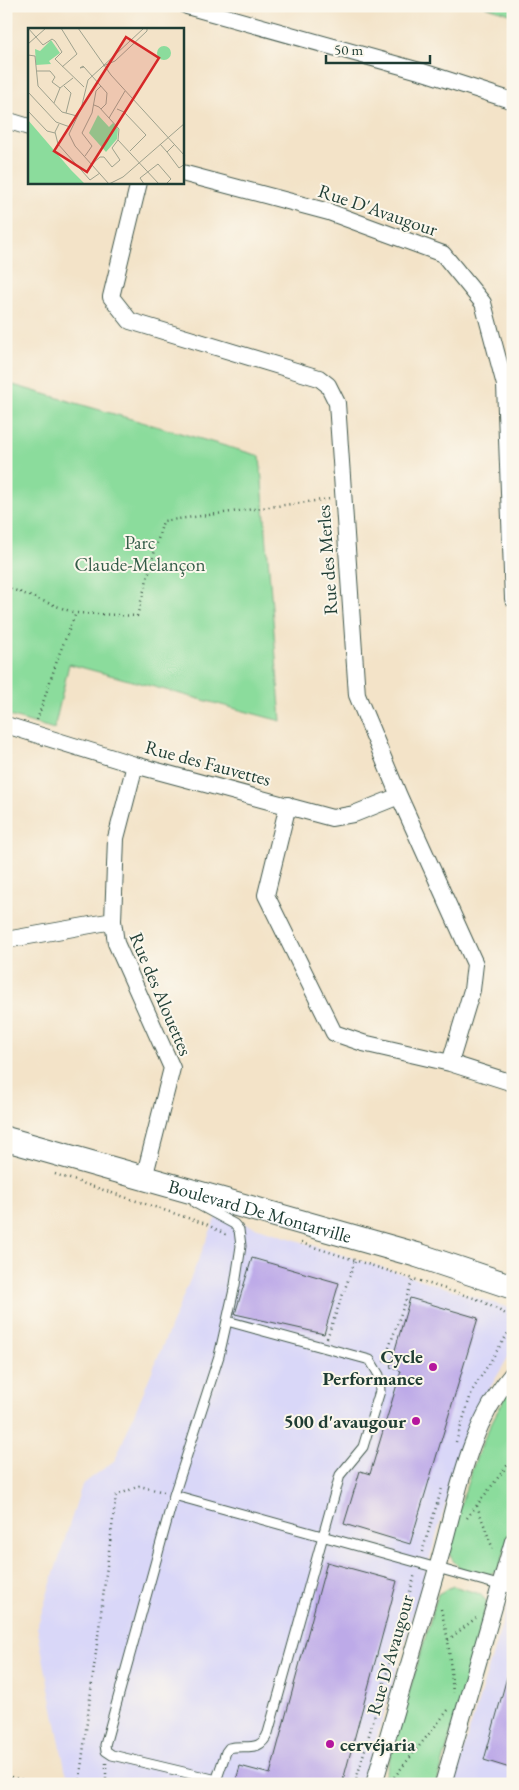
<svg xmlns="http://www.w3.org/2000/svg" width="519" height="1790" font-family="'EB Garamond',serif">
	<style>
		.built { fill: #d9d7f8 }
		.green { fill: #8bdc9c; stroke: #558c68 }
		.building { fill: #bdaae8 }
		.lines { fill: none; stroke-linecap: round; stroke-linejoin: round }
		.lane-casing { stroke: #3f564a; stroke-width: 11 }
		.street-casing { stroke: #3f564a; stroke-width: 18 }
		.secondary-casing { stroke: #3f564a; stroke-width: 26 }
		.path { stroke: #3f564a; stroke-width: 2.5; stroke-dasharray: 1 4; stroke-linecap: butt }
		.lane { stroke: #fff; stroke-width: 9 }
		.street { stroke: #fff; stroke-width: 16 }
		.secondary { stroke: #fff; stroke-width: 24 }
		.poi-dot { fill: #b5179e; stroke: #fbf7ec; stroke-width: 2 }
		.labels { text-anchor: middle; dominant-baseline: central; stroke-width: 4; stroke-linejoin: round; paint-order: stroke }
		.street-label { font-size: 19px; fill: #1f3d34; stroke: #fbf7ec }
		.park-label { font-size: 19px; fill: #355d49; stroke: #fbf7ec }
		.poi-label { font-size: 19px; font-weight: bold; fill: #1f3d34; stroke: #fbf7ec; text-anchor: end }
		.inset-road { fill: none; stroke: #9ea18d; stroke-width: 1 }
		.view { fill: #d62828; fill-opacity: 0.15; stroke: #d62828; stroke-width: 2.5 }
		.inset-edge { fill: none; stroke: #1f3d34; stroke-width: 2.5 }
	</style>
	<rect width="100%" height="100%" fill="#fbf7ec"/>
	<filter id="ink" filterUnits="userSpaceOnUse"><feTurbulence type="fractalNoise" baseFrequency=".02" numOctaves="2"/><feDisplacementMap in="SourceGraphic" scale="10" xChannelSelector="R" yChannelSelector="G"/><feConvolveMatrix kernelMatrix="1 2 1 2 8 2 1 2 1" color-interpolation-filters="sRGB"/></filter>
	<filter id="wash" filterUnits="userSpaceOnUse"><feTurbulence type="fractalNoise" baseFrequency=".0096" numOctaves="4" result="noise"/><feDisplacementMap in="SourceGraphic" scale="20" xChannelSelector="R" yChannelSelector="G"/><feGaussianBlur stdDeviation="1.12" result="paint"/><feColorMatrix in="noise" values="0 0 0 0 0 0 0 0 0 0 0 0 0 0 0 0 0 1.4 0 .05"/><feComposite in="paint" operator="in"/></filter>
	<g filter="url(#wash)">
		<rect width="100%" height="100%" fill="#f3e3c8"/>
		<path class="built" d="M217 1215 513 1309V1349L470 1422 363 1784H72L65 1769 37 1627 82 1485 115 1460Z
			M513 1589V1784H453L454 1780Z"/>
		<path class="green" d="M485 6H513V15Z
			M6 383 260 456 281 721 69 664 54 729 6 715Z
			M513 1386C513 1435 519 1531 497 1571 479 1582 450 1569 448 1547 465 1491 479 1435 513 1386Z
			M453 1586 480 1594 487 1602 437 1784H382L438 1594Z"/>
		<g id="blocks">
			<path class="building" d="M252 1258 339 1283 324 1334 235 1314Z
				M410 1298 478 1318 410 1544 344 1524 360 1471 370 1474 401 1371 390 1367Z
				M327 1562 397 1581 342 1784H235L240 1766 270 1774Z
				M509 1670H513V1769L484 1760Z"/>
		</g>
	</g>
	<g filter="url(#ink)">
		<use href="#blocks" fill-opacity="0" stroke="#3f564a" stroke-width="1"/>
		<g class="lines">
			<g class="lane-casing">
				<path id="lane" d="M174 1495 219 1356 235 1285 241 1246 239 1230 234 1224 195 1203
					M217 1780 112 1755 106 1751 105 1745 174 1495 513 1589
					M215 1784 226 1752 229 1748C246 1744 260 1753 268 1733L340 1475 363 1447 380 1391 379 1375 370 1360 227 1321"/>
			</g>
			<g class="street-casing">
				<path id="street" d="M187 6 423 72 513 101
					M6 120 29 127
					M182 173 329 212 443 254 483 303 505 385 513 599
					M139 182 111 297 130 321 319 378 328 385 337 403 357 695 399 796 475 964 472 990 450 1063
					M6 725 135 765 332 818 354 814 399 796
					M135 765 116 838 113 921 116 943 172 1068 144 1178
					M288 805 266 895 334 1033 363 1043 450 1063 513 1083
					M6 940 113 921
					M374 1784C395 1711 417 1638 438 1565 458 1497 466 1429 513 1373
					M443 1784 513 1541"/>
			</g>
			<g class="secondary-casing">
				<g id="secondary">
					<path id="s1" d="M6 1139 417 1255 513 1287"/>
				</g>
			</g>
			<path class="path" d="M6 587 75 613
				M37 720 60 652 76 613 137 616 163 521 330 499
				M55 1174 206 1224 225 1234 229 1233
				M301 1243 480 1300 513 1318
				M327 1338 355 1261
				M384 1362 413 1279
				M456 1442 472 1391 513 1325
				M477 1506 494 1552
				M467 1518 513 1458
				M422 1552 442 1488
				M441 1609 448 1640 453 1693
				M448 1640 476 1618
				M106 1763V1784
				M6 1776 43 1784
				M391 1781 449 1709
				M79 1784 116 1496 139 1486 164 1492
				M355 1784 415 1574"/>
			<use href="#lane" class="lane"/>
			<use href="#street" class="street"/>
			<use href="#secondary" class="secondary"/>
		</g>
	</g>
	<g class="poi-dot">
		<circle cx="433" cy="1367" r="5"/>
		<circle cx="416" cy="1421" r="5"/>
		<circle cx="330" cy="1744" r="5"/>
	</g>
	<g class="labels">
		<g class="street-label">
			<text transform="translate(378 210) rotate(19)">Rue D'Avaugour</text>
			<text transform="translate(327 560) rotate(-94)">Rue des Merles</text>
			<text transform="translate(208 763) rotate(15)">Rue des Fauvettes</text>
			<text transform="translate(161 994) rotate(67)">Rue des Alouettes</text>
			<text stroke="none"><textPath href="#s1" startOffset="264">Boulevard De Montarville</textPath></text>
			<text transform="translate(390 1655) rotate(-74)">Rue D'Avaugour</text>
		</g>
		<g class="park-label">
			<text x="140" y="542">Parc<tspan x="140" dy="22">Claude-Melançon</tspan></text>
		</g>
		<g class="poi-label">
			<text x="423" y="1356">Cycle<tspan x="423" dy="22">Performance</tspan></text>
			<text x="406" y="1421">500 d'avaugour</text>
			<text x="340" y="1744" text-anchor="start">cervéjaria</text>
		</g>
	</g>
	<g transform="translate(28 28)">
		<rect width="156" height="156" fill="#f3e3c8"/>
		<path d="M23 12 32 25 21 33 23 36 8 37 7 21 12 23ZM129 25a7 7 0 1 1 14 0a7 7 0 1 1-14 0ZM70 87 81 99 85 95 90 101 89 111 78 124 61 105ZM0 92 43 142 57 156H0Z" fill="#8bdc9c"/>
		<path class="inset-road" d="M0 0 15 17 24 11 27 13 34 24 27 31 56 59M33 0 49 26 34 39M50 0 83 47 157 128M0 16 18 0M0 27 7 28 10 58 34 84 49 88M75 38 87 33 119 3V0M56 39 52 40 55 38 56 39 64 48 79 65 78 76 73 81M8 43H22L27 49 24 54 32 60M36 58 43 65 38 85M0 64 28 94 42 99M26 75 32 60 45 50M89 81 96 84 118 107 102 123M0 83 19 103 27 105M81 90 97 63M31 96 27 104 30 116 62 152 72 145M90 112 131 156M132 116 139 124 146 117M139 124 151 140 157 136M57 128 64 118 54 105 64 85 68 63 73 58M64 136 72 129H76L84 139 92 132 84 120 90 112 91 101 71 79 66 77M81 156 47 118 41 106 53 81 60 52 116 0M81 156 95 149 157 95M116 156 112 150 130 136 143 151 138 156"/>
		<path class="view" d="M98 9 131 30 59 144 26 123Z"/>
		<rect width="156" height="156" class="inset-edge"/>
	</g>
	<rect width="519" height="1790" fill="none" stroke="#fbf7ec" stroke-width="25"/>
	<path d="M326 55v8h104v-8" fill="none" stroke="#1f3d34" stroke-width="2.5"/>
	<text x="334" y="55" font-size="15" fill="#1f3d34" stroke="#fbf7ec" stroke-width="4" paint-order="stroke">50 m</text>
</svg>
